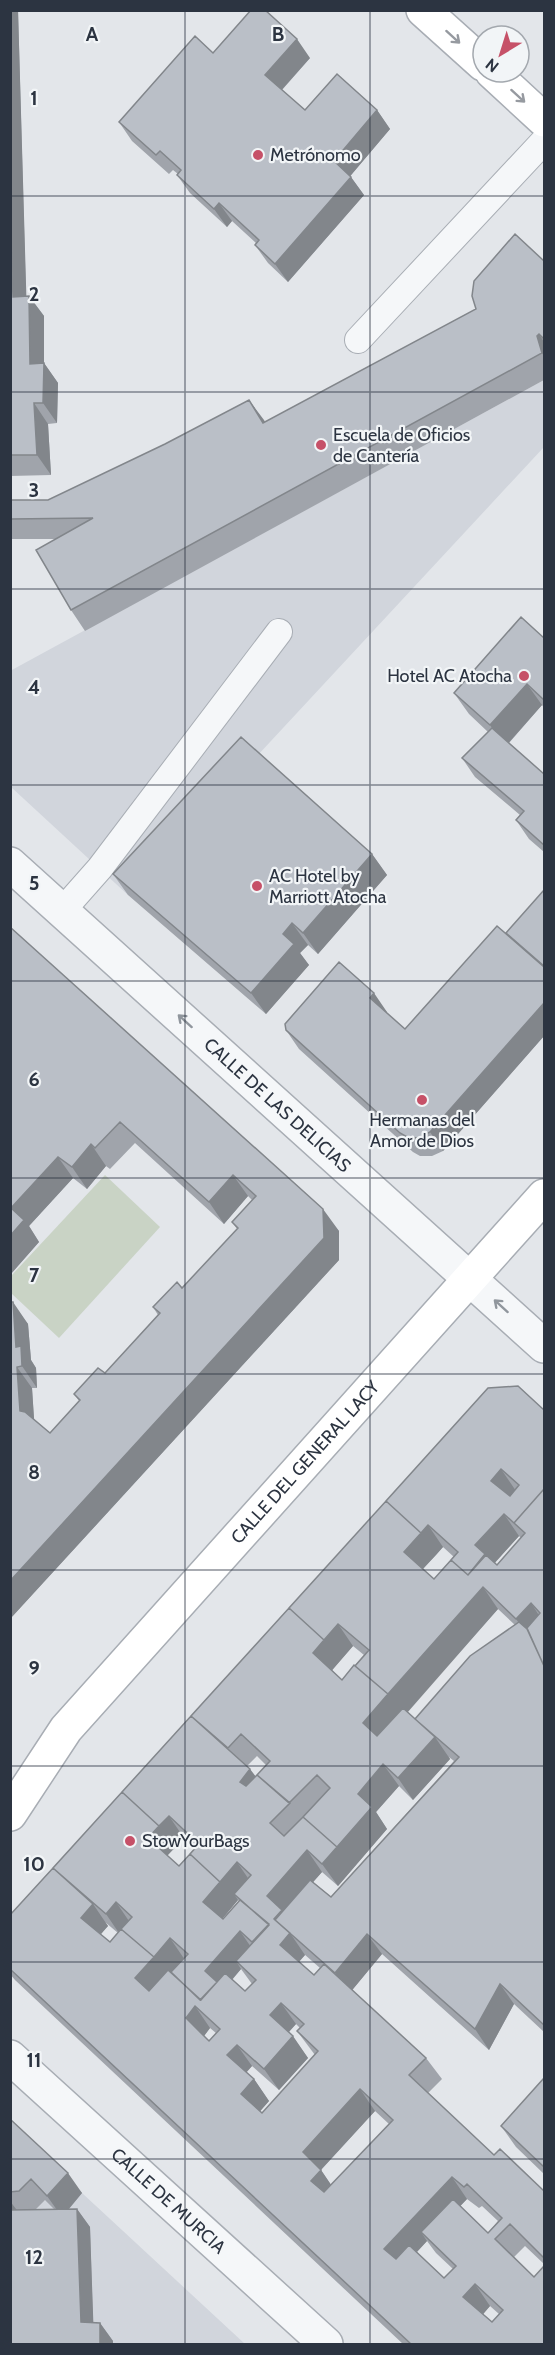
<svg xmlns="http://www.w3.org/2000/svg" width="555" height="2355" font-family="Cabin,sans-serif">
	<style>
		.built { fill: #d1d5dc }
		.green { fill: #c9d3c5 }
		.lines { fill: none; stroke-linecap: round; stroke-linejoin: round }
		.lane-casing { stroke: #a8adb4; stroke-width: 28 }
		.street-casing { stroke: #a8adb4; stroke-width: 36 }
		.secondary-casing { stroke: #a8adb4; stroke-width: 36 }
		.lane { stroke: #f5f7f9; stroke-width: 26 }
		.street { stroke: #f5f7f9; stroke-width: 33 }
		.secondary { stroke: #fff; stroke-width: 33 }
		.wall { fill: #a0a4ab; fill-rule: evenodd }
		.shaded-wall { fill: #82868b }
		.building { fill: #babfc7; stroke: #82868b; stroke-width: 1.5; fill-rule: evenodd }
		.oneway { stroke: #969aa0 }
		.oneway2 { stroke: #90969d }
		.grid { fill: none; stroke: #2c3441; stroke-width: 1.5; stroke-opacity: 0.55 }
		.poi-dot { fill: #c65168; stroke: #f2f5f7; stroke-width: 2 }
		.labels { text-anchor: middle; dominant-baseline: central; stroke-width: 4.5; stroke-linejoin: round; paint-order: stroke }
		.poi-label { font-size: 18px; fill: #2c3441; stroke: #f2f5f7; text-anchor: start }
		.street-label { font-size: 18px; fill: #2c3441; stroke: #f2f5f7 }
		.grid-label { font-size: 20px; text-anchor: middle; font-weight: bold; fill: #2c3441; stroke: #f2f5f7; stroke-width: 4.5; stroke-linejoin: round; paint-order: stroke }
	</style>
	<rect width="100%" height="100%" fill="#e3e6ea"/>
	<path class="built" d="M544 380V447L128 895 11 787 10 671Z
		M10 2127 82 2193 245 2344H11Z"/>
	<path class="green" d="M105 1175 160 1227 59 1338 11 1293V1276Z"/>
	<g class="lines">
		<g class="lane-casing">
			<path id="lane" d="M358 340 544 141
				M62 911 100 868 279 632"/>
		</g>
		<g class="street-casing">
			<g id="street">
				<path id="s1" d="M10 864 544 1346"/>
				<path id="s2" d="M10 2057 326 2344"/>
			</g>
		</g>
		<g class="secondary-casing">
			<g id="secondary">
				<path d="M423 10 483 64"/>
				<path d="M492 72 544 120"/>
				<path id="s3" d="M10 1814 66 1729 544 1196"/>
			</g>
		</g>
		<use href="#lane" class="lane"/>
		<use href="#street" class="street"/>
		<use href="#secondary" class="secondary"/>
	</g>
	<path class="wall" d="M10 10H18L26 296H29L44 316V363L58 383 57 423 48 424 51 475 10 476Z
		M213 53 310 58 282 90 305 110H377L390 129 350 176 364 195 288 282 268 263 255 245 256 243 232 221 227 227 190 193 177 175 178 174 173 170 169 174 132 141 119 122Z
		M544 261V380L85 631 71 610 56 539H10V500H48L265 422 476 309Z
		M544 638V708L542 705 509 743 544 774V852L529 839 516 820 520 815 475 777 462 758 488 732 469 714 454 693Z
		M372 854 387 875 318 954 308 945 300 953 309 965 266 1014 128 895 113 874Z
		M544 890V1036L443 1151 432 1156H420L413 1152 299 1049 286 1030 387 1012 386 1013 405 1029 508 936Z
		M10 927 339 1231V1260L10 1619V1302L28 1324 31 1360 36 1368 37 1388H32L34 1420 50 1433 79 1401 74 1394 105 1373 158 1315 153 1307 182 1288 237 1229 232 1222 252 1200 248 1196 224 1224 135 1143 110 1169 106 1166 87 1189 73 1178 29 1226 39 1242 10 1275Z
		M544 1410V2032L514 2004 489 2050 382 1954 352 1990 426 2058 442 2079 428 2093 494 2155 544 2191V2264L525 2246 514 2257 544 2344H403L15 1980 10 1974V1915L122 1792ZM519 1536 521 1538 497 1565 495 1562ZM443 1547 454 1557 434 1579 423 1569ZM498 1609 515 1625 415 1719 407 1711ZM353 1646 364 1655 342 1680 332 1670ZM257 1756 266 1765 256 1777 247 1766ZM449 1757 454 1761 331 1897 313 1882 322 1872 338 1886 387 1829 376 1812 399 1786 413 1800 450 1759ZM184 1838 195 1848 179 1866 167 1856ZM238 1900 239 1901 223 1919H222ZM105 1922 118 1933 110 1942 100 1934 108 1926ZM304 1954 320 1968 314 1975 299 1962 305 1955ZM241 1969 252 1984 245 1991 232 1980ZM296 2024 300 2028 297 2031 315 2055 262 2113 260 2111 269 2101 254 2079 246 2073 252 2066 279 2090 308 2058 289 2032ZM210 2028 216 2033 209 2041 204 2036ZM375 2111 389 2124 331 2185 321 2170ZM467 2199 479 2208 482 2206 498 2221 488 2233 460 2206ZM427 2241 436 2253 453 2269 444 2278 417 2252ZM490 2306 499 2314 492 2322 483 2314Z
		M544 2078V2174L516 2147 501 2126Z
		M10 2119 82 2193 69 2209H77L90 2227 93 2323H100L113 2341V2344H10ZM45 2200 54 2209 35 2210Z"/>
	<path class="shaded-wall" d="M10 10H18L27 318 13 297 10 219Z
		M297 39 310 58 278 94 265 75Z
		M377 110 390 129 347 180 334 161Z
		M351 177 364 195 288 282 275 264Z
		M219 203 232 221 227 227 214 209Z
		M29 296 44 316V363L58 383 57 423 43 403 30 364Z
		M539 334 544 342V356L542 353 537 336Z
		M249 400 264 420 277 443 263 423Z
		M34 403 48 424 51 475 37 455Z
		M527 684 542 705 505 747 490 725Z
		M372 854 387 875 318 954 303 933Z
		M292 923 308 945 300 953 309 965 266 1014 251 993 283 934Z
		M374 993 387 1012 383 1017 370 998Z
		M544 1003V1036L443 1151 430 1132Z
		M91 1144 106 1166 87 1189 72 1167Z
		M58 1157 73 1178 29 1226 39 1242 10 1275 11 1208Z
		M233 1175 248 1196 224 1224 209 1202Z
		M323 1209 339 1231V1260L10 1619V1581Z
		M13 1302 28 1324 31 1360 36 1368 37 1388 22 1366 16 1347Z
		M17 1367 32 1388 35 1433 20 1411Z
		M501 1469 516 1491 506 1503 491 1481Z
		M504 1514 519 1536 493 1565 483 1587 498 1609 379 1745 363 1723 475 1545Z
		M428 1525 443 1547 436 1555 421 1533Z
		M421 1533 436 1555 419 1573 404 1552Z
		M531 1603 544 1623 532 1641 516 1619Z
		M338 1624 353 1646 328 1675 313 1653Z
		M435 1737 450 1759 413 1800 398 1778Z
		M383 1764 399 1786 376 1812 387 1829 338 1886 322 1864 358 1794Z
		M250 1769 266 1790 256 1803 240 1782Z
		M169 1816 184 1838 163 1860 148 1838Z
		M307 1850 322 1872 285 1914 290 1933 305 1955 295 1966 268 1964 267 1896Z
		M237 1862 252 1884 234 1894 238 1900 218 1924 203 1902Z
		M116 1902 131 1924 121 1936 106 1914Z
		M93 1904 108 1926 96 1940 81 1918Z
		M240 1931 255 1953 236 1961 241 1969 223 1990 205 1971Z
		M367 1934 382 1954 349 1994 335 1973Z
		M170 1938 185 1960 150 1999 135 1978Z
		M500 1984 514 2004 489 2050 475 2029Z
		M281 2003 296 2024 285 2036 270 2015Z
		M195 2006 210 2028 201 2040 186 2018Z
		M293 2036 308 2058 279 2090 264 2069Z
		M237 2045 252 2066 242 2077 227 2055Z
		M254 2079 269 2101 256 2116 241 2094Z
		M360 2089 375 2111 318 2173 303 2152Z
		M321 2170 336 2192 326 2203 311 2181Z
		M68 2173 82 2193 62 2217 47 2196Z
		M452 2177 467 2199 429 2239 421 2232 427 2241 400 2270 384 2249Z
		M10 2201 19 2213 10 2216Z
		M77 2209 90 2227 94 2341 81 2322Z
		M475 2284 490 2306 479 2319 463 2297Z
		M100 2323 113 2341V2344H100Z"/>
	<path class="building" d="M251 10H265L297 39 265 75 305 110 337 74 377 110 334 161 351 177 275 264 255 245 259 240 219 203 214 209 177 175 181 170 160 151 156 155 119 122 195 36 213 53Z
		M10 219 13 297 29 296 30 364 44 363 43 403H34L37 455H10Z
		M515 234 544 261V339L539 334 537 336 542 353 71 610 36 550 93 518 10 519V500H48L165 444 249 400 263 423 476 309 472 296 474 281Z
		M521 617 544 638V700L527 684 490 725 454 693Z
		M492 728 544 774V845L516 820 524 811 462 758Z
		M241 737 372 854 303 933 292 923 283 934 294 944 251 993 113 874Z
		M544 890V966L506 933Z
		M497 926 544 967V1003L430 1132 419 1138 407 1137 400 1133 286 1030 285 1024 339 962 374 993 370 998 405 1029Z
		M10 927 323 1209 324 1238 10 1581V1302H13L16 1347 21 1346 22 1366 17 1367 20 1411 25 1412 50 1433 80 1400 74 1394 98 1368 105 1373 160 1313 153 1307 177 1282 182 1288 238 1228 232 1222 256 1196 233 1175 209 1202 120 1122 95 1148 91 1144 72 1167 58 1157 11 1208 24 1220 10 1236Z
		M518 1386 544 1410V1489L514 1523 504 1514 475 1545 485 1554 468 1575 451 1560 458 1552 428 1525 421 1533 386 1501 488 1388ZM501 1469 519 1485 510 1496 491 1481Z
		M544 1489V1666L527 1628 540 1613 531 1603 516 1619 483 1587 388 1694 355 1666 369 1650 338 1624 324 1640 289 1608 386 1501 421 1533 404 1552 434 1579 451 1560 468 1575 486 1555 497 1565 525 1533 514 1523Z
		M289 1608 324 1640 313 1653 342 1680 354 1665 388 1694 363 1723 377 1736 403 1708 435 1737 398 1778 383 1764 358 1794 372 1807 337 1847 303 1817 330 1788 317 1775 289 1803 257 1775 270 1761 241 1734 228 1748 191 1716Z
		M519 1622 527 1629 544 1666V2025L500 1984 475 2029 367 1934 335 1973 275 1920 310 1880 331 1897 459 1757 415 1719 470 1656Z
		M191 1716 250 1769 240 1782 246 1786 257 1775 290 1803 270 1823 284 1836 303 1817 337 1847 322 1864 307 1850 267 1896 282 1910 274 1919 290 1933 280 1945 314 1975 324 1964 426 2058 409 2075 494 2155 500 2149 544 2191V2258L510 2224 495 2239 534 2277 544 2266V2344H411L10 1969V1915L53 1868 93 1904 81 1918 110 1942 121 1929 154 1957 135 1978 149 1991 168 1970 201 2000 225 1973 245 1991 256 1980 236 1961 269 1925 234 1894 251 1875 237 1862 220 1882 190 1854 199 1844 169 1816 159 1826 122 1792ZM281 2003 304 2024 297 2031 318 2051 262 2113 241 2094 254 2079 227 2055 237 2045 264 2069 293 2036 270 2015ZM195 2006 220 2029 209 2041 186 2018ZM360 2089 393 2120 324 2192 311 2181 321 2170 303 2152ZM452 2177 464 2187 467 2184 502 2218 488 2233 453 2199 421 2232 456 2266 444 2278 409 2245 396 2259 384 2249ZM475 2284 503 2310 492 2322 463 2297Z
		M122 1792 159 1826 148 1838 179 1866 190 1854 220 1882 203 1902 223 1919 240 1900 269 1924 252 1942 240 1931 205 1971 217 1982 200 2000 171 1972 188 1954 170 1938 154 1957 121 1929 132 1917 116 1902 106 1914 53 1868Z
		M544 2078V2167L501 2126Z
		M10 2119 68 2173 47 2196 31 2179 19 2191 10 2192Z
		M77 2209 81 2322 100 2323V2344H10V2210Z"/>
	<defs><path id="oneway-shaft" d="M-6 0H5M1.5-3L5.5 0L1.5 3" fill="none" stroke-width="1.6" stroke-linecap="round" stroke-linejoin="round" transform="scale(1.5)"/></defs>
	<g class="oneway">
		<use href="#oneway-shaft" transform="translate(453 37) rotate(42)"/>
		<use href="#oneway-shaft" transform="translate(518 96) rotate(42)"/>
	</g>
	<g class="oneway2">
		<use href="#oneway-shaft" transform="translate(185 1021) rotate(-138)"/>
		<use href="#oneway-shaft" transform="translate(501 1306) rotate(-138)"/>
	</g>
	<path class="grid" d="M185 10V2344M370 10V2344M10 196H544M10 392H544M10 589H544M10 785H544M10 981H544M10 1178H544M10 1374H544M10 1570H544M10 1766H544M10 1962H544M10 2159H544"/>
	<g class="poi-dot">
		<circle cx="258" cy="155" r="6"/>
		<circle cx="321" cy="445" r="6"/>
		<circle cx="524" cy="676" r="6"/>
		<circle cx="257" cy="886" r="6"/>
		<circle cx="422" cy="1100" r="6"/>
		<circle cx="130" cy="1841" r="6"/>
	</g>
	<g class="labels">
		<g class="poi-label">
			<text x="270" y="155">Metrónomo</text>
			<text x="333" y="435">Escuela de Oficios<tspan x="333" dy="21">de Cantería</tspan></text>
			<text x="512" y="676" text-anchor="end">Hotel AC Atocha</text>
			<text x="269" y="876">AC Hotel by<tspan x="269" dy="21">Marriott Atocha</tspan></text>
			<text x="422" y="1120" text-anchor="middle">Hermanas del<tspan x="422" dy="21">Amor de Dios</tspan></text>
			<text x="142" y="1841">StowYourBags</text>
		</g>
		<g class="street-label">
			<text stroke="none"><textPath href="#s1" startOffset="360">CALLE DE LAS DELICIAS</textPath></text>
			<text stroke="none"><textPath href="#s3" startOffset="460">CALLE DEL GENERAL LACY</textPath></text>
			<text stroke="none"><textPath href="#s2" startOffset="214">CALLE DE MURCIA</textPath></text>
		</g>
	</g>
	<g class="grid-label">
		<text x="92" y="41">A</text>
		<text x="278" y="41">B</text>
		<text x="34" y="105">1</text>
		<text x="34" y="301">2</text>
		<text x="34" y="497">3</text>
		<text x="34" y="694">4</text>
		<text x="34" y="890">5</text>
		<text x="34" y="1086">6</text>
		<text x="34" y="1282">7</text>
		<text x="34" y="1479">8</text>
		<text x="34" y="1675">9</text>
		<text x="34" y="1871">10</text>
		<text x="34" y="2067">11</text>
		<text x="34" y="2264">12</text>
	</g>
	<rect width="555" height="2355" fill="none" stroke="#2c3441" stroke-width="24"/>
	<g transform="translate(501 54) rotate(218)"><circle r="28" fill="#f2f5f7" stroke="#a3a8ae" stroke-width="1.5"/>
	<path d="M0-4.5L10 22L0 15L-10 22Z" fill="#c65168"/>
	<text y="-9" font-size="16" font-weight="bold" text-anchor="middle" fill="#2c3441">N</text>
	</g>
</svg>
